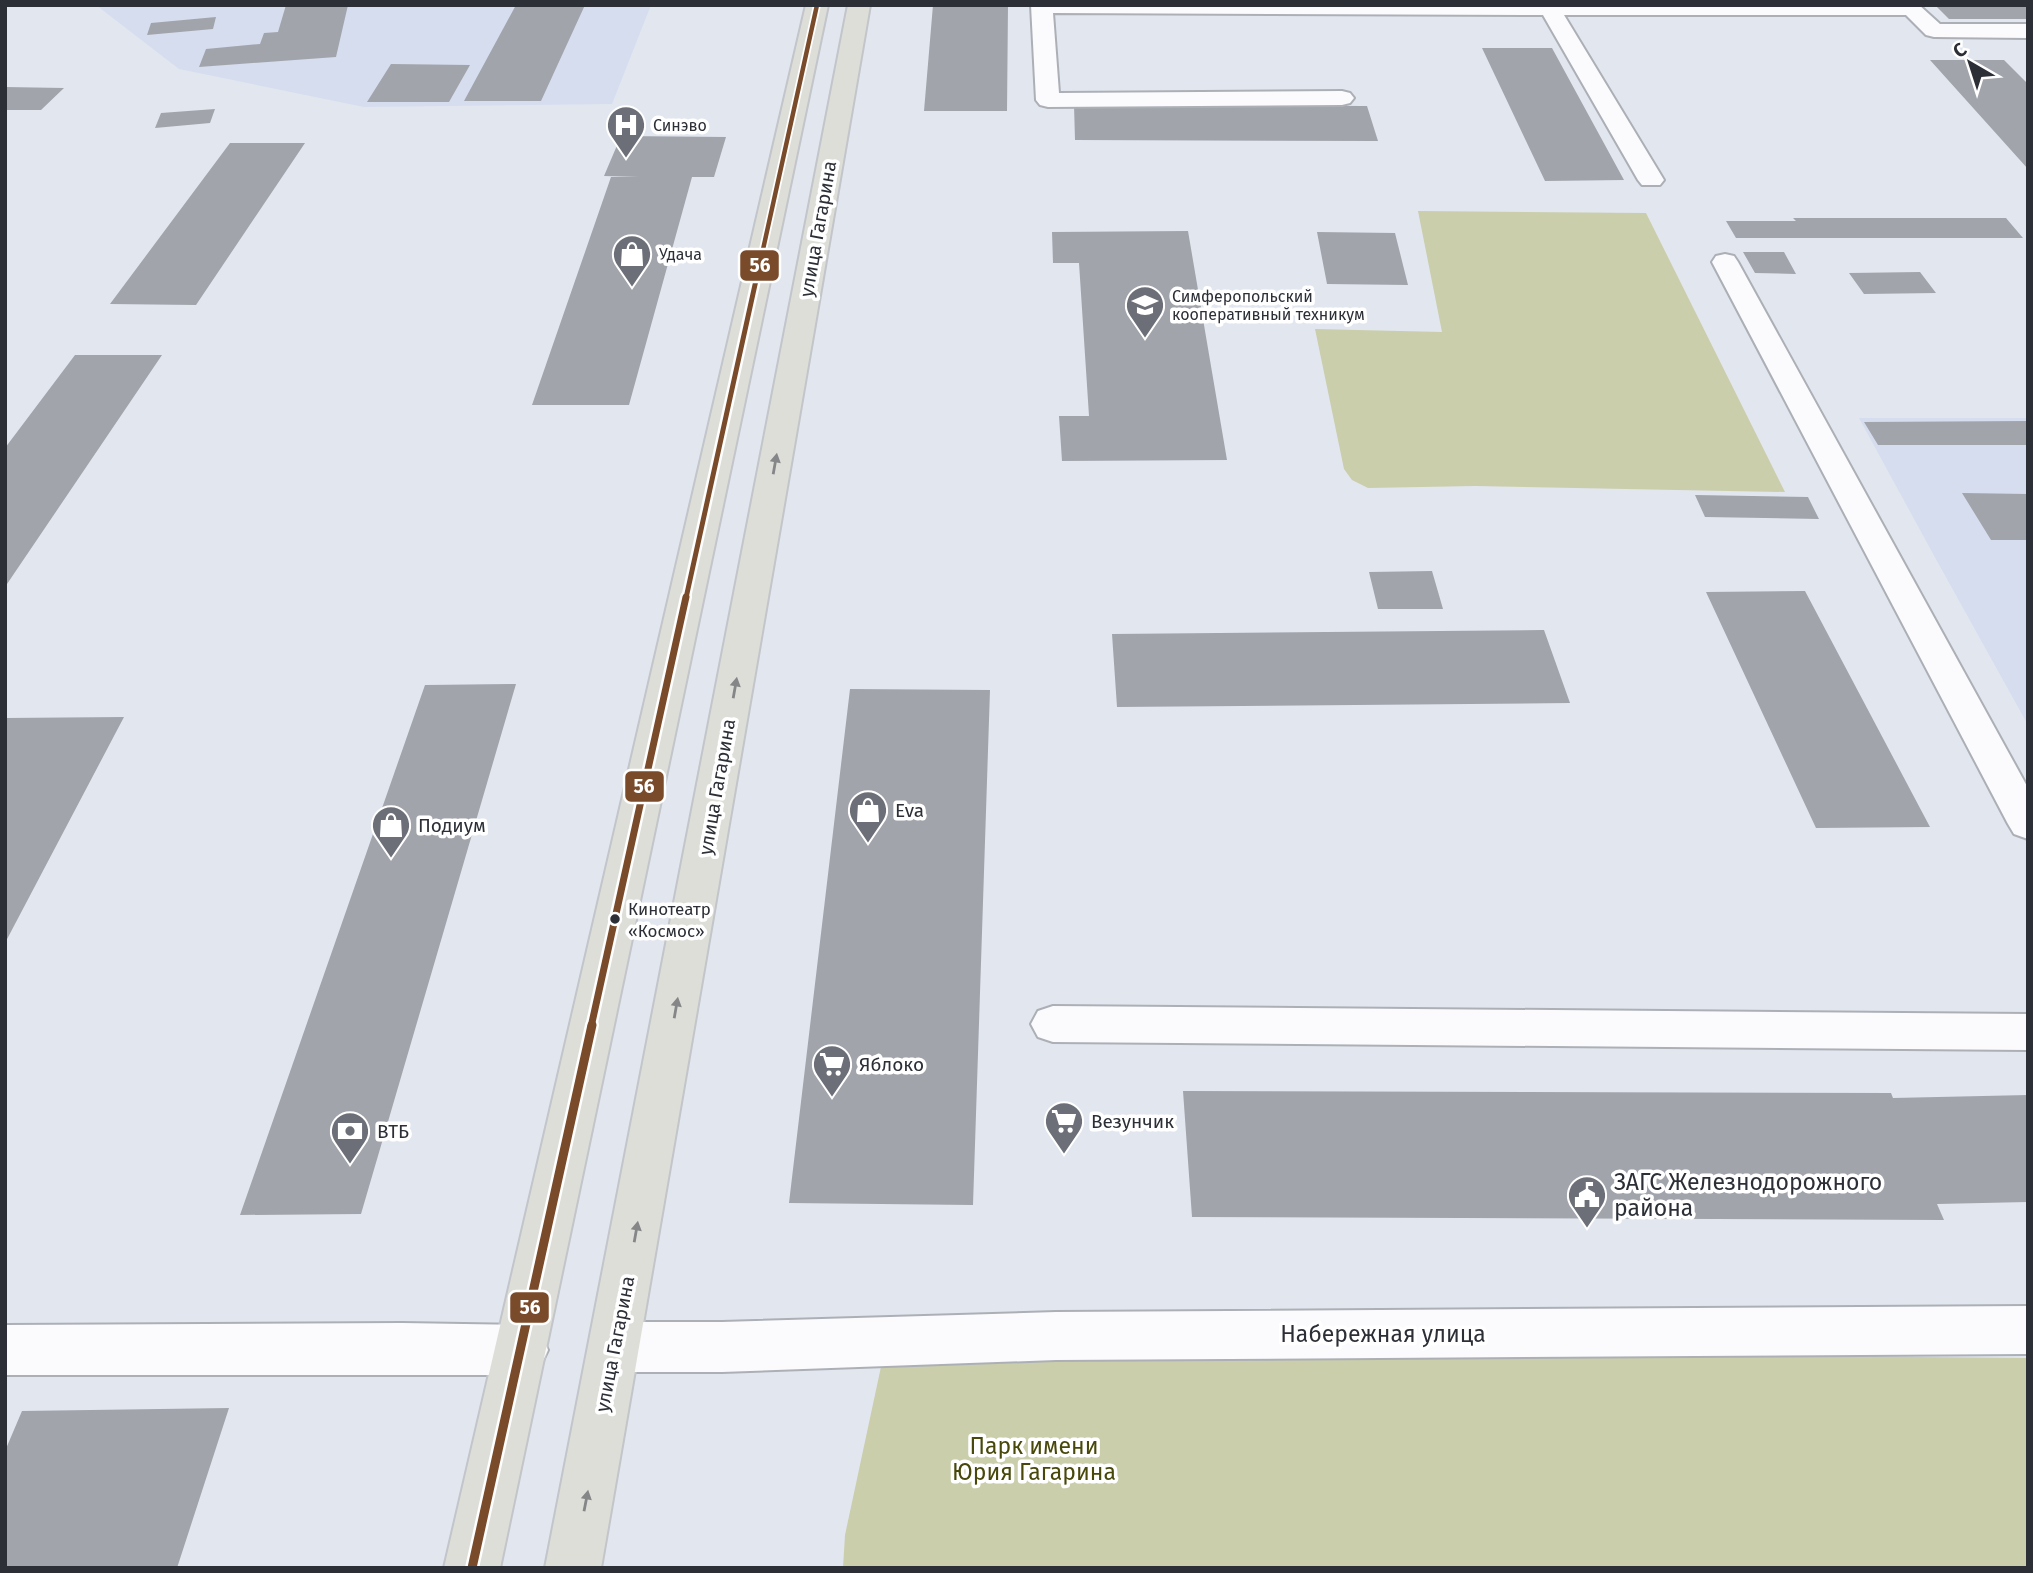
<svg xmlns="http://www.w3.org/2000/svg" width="2033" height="1573" font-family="'Fira Sans',sans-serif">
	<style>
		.built { fill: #d6ddee }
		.green { fill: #caceab }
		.building { fill: #a1a4ab }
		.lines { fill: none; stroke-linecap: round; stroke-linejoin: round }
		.minor-casing { stroke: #acb0b6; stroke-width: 4 }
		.major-casing { stroke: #c2c5c9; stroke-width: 4 }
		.minor { fill: #fbfbfd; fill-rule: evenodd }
		.major { fill: #deded9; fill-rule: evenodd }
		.bus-1-far3-casing { stroke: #fff; stroke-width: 8 }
		.bus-1-far2-casing { stroke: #fff; stroke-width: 10 }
		.bus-1-far1-casing { stroke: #fff; stroke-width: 12 }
		.bus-1-casing { stroke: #fff; stroke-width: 14 }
		.bus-1-far3 { stroke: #7a4b2a; stroke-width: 4.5 }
		.bus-1-far2 { stroke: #7a4b2a; stroke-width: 5 }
		.bus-1-far1 { stroke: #7a4b2a; stroke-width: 7 }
		.bus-1 { stroke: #7a4b2a; stroke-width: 9 }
		.oneway { fill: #858688 }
		.bus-dot { fill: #2c2f36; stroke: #fff; stroke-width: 2.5 }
		.labels { text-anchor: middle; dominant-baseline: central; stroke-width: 7; stroke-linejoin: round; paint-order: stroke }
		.far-poi-label { font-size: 16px; fill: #2c2f36; stroke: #fff; text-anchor: start }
		.bus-label { font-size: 17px; fill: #2c2f36; stroke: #fff; text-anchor: start }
		.street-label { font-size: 19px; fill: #2c2f36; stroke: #fff }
		.poi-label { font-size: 19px; fill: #2c2f36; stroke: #fff; text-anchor: start }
		.near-poi-label { font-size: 23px; fill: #2c2f36; stroke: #fff; text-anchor: start }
		.near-street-label { font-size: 23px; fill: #2c2f36; stroke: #fff }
		.near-park-label { font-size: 23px; fill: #47480a; stroke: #fff }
		.line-badge { stroke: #fff; stroke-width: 2.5 }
		.badge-label { font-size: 19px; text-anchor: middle; font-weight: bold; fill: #fff }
	</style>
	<rect width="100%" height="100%" fill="#e2e6ef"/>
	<path class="built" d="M96 5H651L612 104 364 107 179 69Z
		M1859 418H2028V725L1937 561Z"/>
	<path class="green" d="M1418 211 1646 213 1785 492 1475 486 1368 488 1352 480 1344 469 1315 329 1442 332Z
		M885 1348 2028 1358V1568H843L845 1535Z"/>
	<path class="building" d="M286 5H348L336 57 199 67 206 49 260 44 264 33 278 32Z
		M516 5H585L541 101H464Z
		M933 5H1008L1007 111H924Z
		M1935 5H2028V19H1949Z
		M216 17 213 29 147 35 151 23Z
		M1482 48H1552L1624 180 1545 181Z
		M1930 60H2004L2028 84V169Z
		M391 64 470 65 449 102H367Z
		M5 87 64 88 41 110H5Z
		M1074 105 1367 106 1378 141 1075 140Z
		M215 109 210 123 155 128 161 113Z
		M621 136 726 137 714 177H692L629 405H532L611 177H639L604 176Z
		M230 143H305L196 305 110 304Z
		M1793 218H2006L2023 238H1736L1726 221H1796Z
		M1188 231 1227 460 1062 461 1059 416H1089L1079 263H1053L1052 232Z
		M1317 232 1395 233 1408 285 1327 284Z
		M1743 252H1784L1796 274 1755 273Z
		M1920 272 1936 293 1864 294 1849 273Z
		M75 355H162L5 587V448Z
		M2028 421V445H1878L1864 422Z
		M1962 493 2028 494V540H1991Z
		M1695 495 1808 497 1819 519 1705 517Z
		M1432 571 1443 609H1378L1369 572Z
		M1805 591 1930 827 1816 828 1706 592Z
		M1544 630 1570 703 1117 707 1112 634Z
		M516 684 361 1214 240 1215 425 685Z
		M850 689 990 690 973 1205 789 1203Z
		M124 717 5 943V718Z
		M1183 1091 1891 1093 1893 1098 2028 1095V1202L1937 1204 1944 1220 1192 1217Z
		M229 1408 177 1568H5V1451L22 1411Z"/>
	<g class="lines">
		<g class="minor-casing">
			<path id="minor" d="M1031 5H1919L1940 24H2028V38L1934 37 1926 35 1906 15H1564L1664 180 1660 185H1642L1638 180 1543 15 1053 13 1059 93 1342 91 1350 93 1354 98 1350 103 1342 105 1048 107 1040 105 1036 100Z
				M1725 254 1734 256 1738 262 2028 788V839L2014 834 2008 824 1712 262 1716 256Z
				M1053 1006 2028 1014V1050L1053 1042 1038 1037 1031 1024 1038 1011Z
				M2028 1306V1354L1056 1360 722 1372H615L597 1364 590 1347 597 1330 615 1322H722L1056 1312Z
				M402 1323 522 1325 540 1333 548 1350 540 1367 522 1375H5V1325Z"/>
		</g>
		<g class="major-casing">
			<path id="major" d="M806 5H828L500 1568H444Z
				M848 5H870L601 1568H545Z"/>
		</g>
		<use href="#minor" class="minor"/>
		<use href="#major" class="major"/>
		<g class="bus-1-far3-casing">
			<path id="bus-1-far3" d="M760 263 817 5"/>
		</g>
		<g class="bus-1-far2-casing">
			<path id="bus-1-far2" d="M686 598 760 262"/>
		</g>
		<g class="bus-1-far1-casing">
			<path id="bus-1-far1" d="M591 1027 686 597"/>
		</g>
		<g class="bus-1-casing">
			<path id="bus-1" d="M472 1568 592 1025"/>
		</g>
		<use href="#bus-1-far3" class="bus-1-far3"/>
		<use href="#bus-1-far2" class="bus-1-far2"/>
		<use href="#bus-1-far1" class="bus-1-far1"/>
		<use href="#bus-1" class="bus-1"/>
	</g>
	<defs><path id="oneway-solid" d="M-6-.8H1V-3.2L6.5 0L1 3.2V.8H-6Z" transform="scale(1.75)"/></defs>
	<g class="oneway">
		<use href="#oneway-solid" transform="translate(775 464) rotate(-80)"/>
		<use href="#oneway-solid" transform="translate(735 688) rotate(-80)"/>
		<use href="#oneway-solid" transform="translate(676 1008) rotate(-80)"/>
		<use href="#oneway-solid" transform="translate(636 1232) rotate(-80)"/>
		<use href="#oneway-solid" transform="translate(586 1501) rotate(-79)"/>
	</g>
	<defs>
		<g id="hospital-pin" transform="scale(2.0125)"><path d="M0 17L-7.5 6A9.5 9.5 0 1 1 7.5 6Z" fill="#6c6f77" stroke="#fff"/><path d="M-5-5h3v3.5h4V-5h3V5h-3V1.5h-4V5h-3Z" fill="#fff"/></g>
		<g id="shop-pin" transform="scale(2.0125)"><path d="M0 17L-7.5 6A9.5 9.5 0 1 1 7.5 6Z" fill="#6c6f77" stroke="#fff"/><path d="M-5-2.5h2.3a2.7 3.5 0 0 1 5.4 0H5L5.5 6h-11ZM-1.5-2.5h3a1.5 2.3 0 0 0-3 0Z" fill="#fff"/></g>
		<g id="university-pin" transform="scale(2.0125)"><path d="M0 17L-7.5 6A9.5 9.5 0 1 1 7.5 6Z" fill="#6c6f77" stroke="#fff"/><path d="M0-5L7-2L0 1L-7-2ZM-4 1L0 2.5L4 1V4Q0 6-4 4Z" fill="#fff"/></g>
		<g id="supermarket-pin" transform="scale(2.0125)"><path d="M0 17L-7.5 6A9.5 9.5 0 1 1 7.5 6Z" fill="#6c6f77" stroke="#fff"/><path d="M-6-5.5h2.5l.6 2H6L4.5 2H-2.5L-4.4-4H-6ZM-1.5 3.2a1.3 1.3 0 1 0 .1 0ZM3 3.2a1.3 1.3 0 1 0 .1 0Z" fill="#fff"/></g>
		<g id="bank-pin" transform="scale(2.0125)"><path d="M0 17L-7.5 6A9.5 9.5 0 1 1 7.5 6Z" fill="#6c6f77" stroke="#fff"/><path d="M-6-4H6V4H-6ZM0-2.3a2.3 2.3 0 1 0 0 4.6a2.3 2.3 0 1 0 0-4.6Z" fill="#fff"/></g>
		<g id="civic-pin" transform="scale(2.0125)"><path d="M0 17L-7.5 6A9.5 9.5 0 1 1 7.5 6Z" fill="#6c6f77" stroke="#fff"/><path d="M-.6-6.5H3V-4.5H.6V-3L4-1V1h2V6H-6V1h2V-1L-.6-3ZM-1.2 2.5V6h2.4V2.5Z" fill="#fff"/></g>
	</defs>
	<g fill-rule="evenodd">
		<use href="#hospital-pin" x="626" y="125"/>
		<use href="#shop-pin" x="632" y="254"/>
		<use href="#university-pin" x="1145" y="305"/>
		<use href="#shop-pin" x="868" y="810"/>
		<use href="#shop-pin" x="391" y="825"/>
		<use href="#supermarket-pin" x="832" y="1064"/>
		<use href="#supermarket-pin" x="1064" y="1121"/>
		<use href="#bank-pin" x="350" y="1131"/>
		<use href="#civic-pin" x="1587" y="1195"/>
	</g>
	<circle class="bus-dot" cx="615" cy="919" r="6"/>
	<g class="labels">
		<g class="far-poi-label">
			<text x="653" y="125">Синэво</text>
			<text x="659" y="254">Удача</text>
			<text x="1172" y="296">Симферопольский<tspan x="1172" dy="18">кооперативный техникум</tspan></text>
		</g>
		<g class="bus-label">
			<text x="628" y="909">Кинотеатр<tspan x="628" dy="22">«Космос»</tspan></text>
		</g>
		<g class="street-label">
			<text transform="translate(818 229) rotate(-80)">улица Гагарина</text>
			<text transform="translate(717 787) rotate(-80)">улица Гагарина</text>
			<text transform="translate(615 1344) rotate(-79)">улица Гагарина</text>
		</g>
		<g class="poi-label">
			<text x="895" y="810">Eva</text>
			<text x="418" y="825">Подиум</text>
			<text x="859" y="1064">Яблоко</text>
			<text x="1091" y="1121">Везунчик</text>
			<text x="377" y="1131">ВТБ</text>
		</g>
		<g class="near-poi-label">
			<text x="1614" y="1182">ЗАГС Железнодорожного<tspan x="1614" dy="26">района</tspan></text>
		</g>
		<g class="near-street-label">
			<text x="1383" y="1334">Набережная улица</text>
		</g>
		<g class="near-park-label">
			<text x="1034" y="1446">Парк имени<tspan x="1034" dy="26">Юрия Гагарина</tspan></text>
		</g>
	</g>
	<g class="line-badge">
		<rect x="739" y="249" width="41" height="33" rx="7" fill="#7a4b2a"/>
		<rect x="624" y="770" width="41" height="33" rx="7" fill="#7a4b2a"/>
		<rect x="509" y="1291" width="41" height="33" rx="7" fill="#7a4b2a"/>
	</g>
	<g class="badge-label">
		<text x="760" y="272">56</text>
		<text x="644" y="793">56</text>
		<text x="530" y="1314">56</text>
	</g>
	<rect width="2033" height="1573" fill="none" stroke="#2c2f36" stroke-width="14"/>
	<g transform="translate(1970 63) rotate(321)" stroke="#ffffff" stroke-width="5" paint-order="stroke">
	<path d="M0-5L12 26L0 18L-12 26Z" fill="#2c2f36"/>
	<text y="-10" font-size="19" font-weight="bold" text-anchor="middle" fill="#2c2f36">С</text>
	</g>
</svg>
